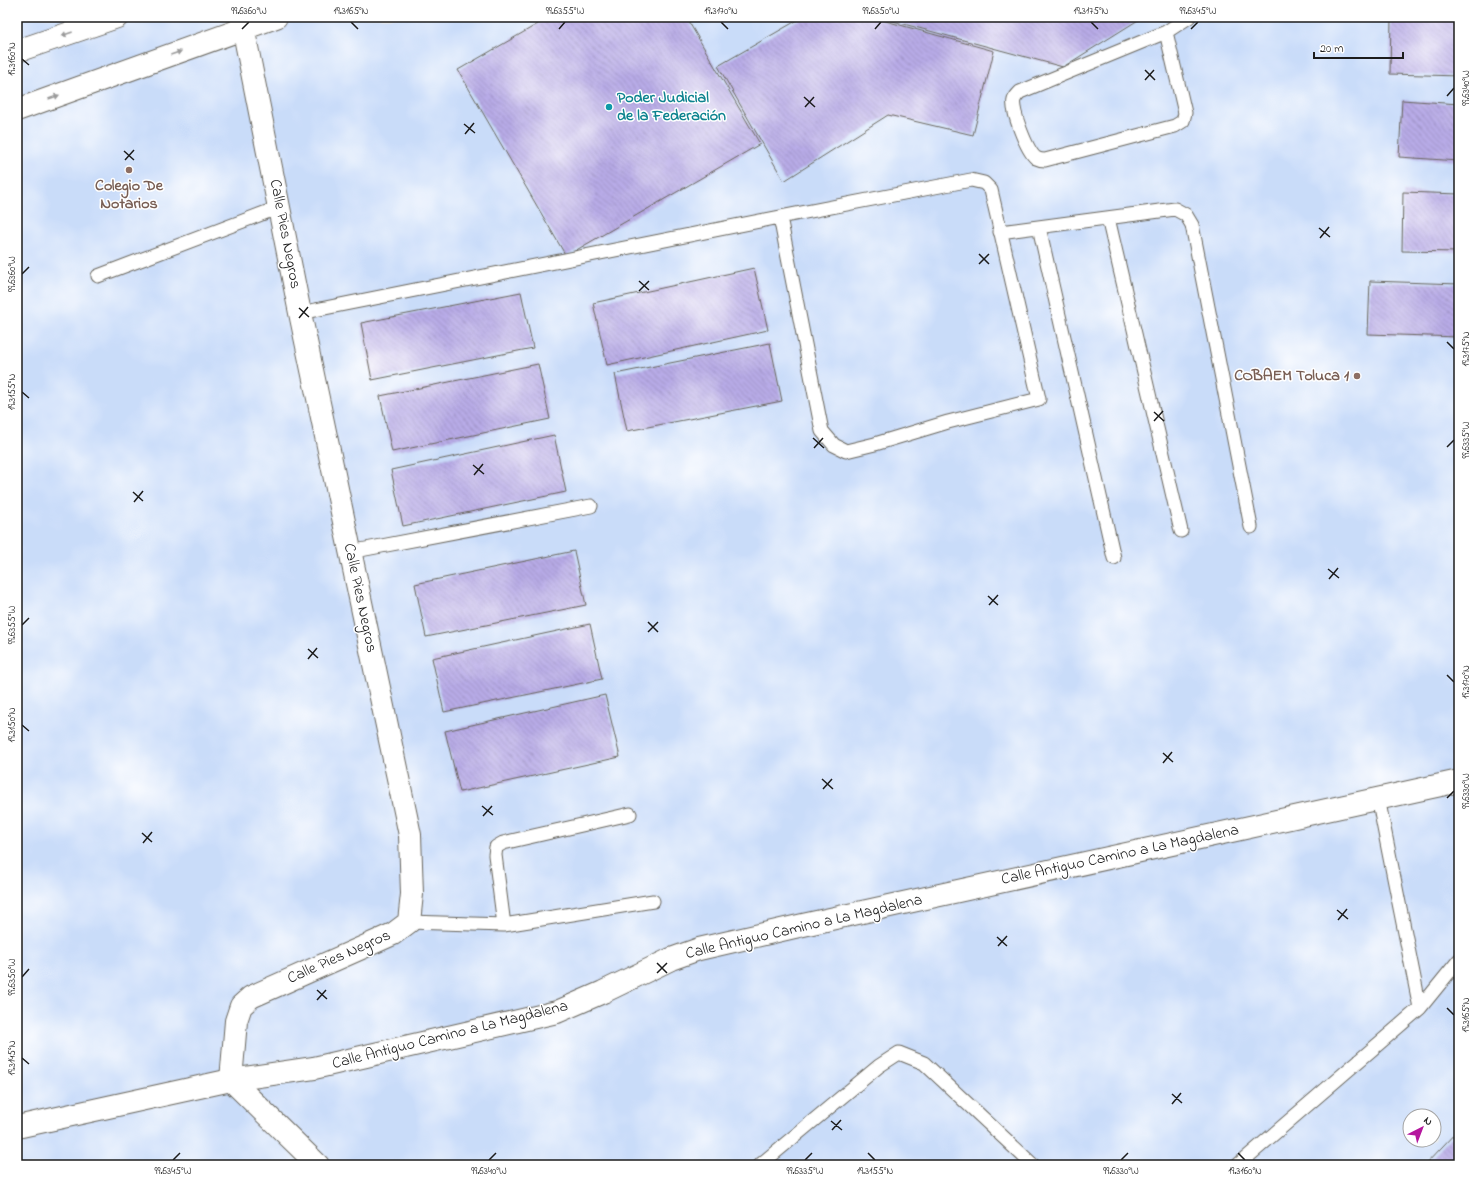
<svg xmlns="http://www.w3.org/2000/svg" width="1476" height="1182" font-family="'Indie Flower',sans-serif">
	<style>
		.built { fill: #c9dcf9; fill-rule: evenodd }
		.building { fill: url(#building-back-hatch) }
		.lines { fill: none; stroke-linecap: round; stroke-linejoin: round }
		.service-casing { stroke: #67645b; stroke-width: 15 }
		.minor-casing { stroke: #67645b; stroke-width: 24 }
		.primary-casing { stroke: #67645b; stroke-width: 24 }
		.service { stroke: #fff; stroke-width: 13 }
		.minor { stroke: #fff; stroke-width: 22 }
		.primary { stroke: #fff; stroke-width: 22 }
		.oneway { fill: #999 }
		.ticks { fill: none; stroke: #1c1c1c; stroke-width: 1.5 }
		.culture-dot { fill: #0f9aa8; stroke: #fff; stroke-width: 1.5 }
		.education-dot { fill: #8d6e63; stroke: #fff; stroke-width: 1.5 }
		.labels { text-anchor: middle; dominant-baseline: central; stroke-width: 3; stroke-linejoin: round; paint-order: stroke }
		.culture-label { font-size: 16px; font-weight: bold; fill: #0d838f; stroke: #fff; text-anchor: start }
		.education-label { font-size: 16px; font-weight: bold; fill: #785e54; stroke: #fff }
		.street-label { font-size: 16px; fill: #1c1c1c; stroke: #fff }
		.neatline { fill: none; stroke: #1c1c1c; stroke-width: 1.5 }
		.ticks-label { font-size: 10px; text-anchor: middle; fill: #1c1c1c }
	</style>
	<defs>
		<pattern id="building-back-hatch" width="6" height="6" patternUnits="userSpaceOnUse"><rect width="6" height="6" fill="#b8abe7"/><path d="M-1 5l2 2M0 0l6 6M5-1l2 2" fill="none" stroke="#958aba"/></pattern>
	</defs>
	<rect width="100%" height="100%" fill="#fff"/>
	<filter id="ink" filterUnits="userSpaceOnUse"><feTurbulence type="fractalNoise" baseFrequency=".025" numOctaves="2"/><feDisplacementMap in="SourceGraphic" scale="8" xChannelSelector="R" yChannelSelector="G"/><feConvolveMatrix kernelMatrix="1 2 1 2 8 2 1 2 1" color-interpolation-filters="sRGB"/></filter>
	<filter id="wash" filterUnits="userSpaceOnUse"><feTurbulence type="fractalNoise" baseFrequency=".012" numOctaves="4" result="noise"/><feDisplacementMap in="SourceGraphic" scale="16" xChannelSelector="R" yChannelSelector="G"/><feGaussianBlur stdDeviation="0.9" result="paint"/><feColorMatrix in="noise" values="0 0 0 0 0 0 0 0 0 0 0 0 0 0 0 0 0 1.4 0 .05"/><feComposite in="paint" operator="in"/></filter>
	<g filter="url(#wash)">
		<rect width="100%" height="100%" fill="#f2e9d1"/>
		<path class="built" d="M17 17H1459V1165H17ZM1410 1116H1434V1140H1410Z"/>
		<g id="blocks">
			<path class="building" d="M550 17H686L760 144 566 256 458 70Z
				M803 17H871L994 51 973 135 888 115 784 181 718 66Z
				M878 17H1143L1063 67Z
				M1391 17H1459V76L1390 74Z
				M1402 100 1459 104V161L1399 157Z
				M1403 192 1459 194V252L1402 251Z
				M754 268 768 330 607 365 593 303Z
				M1370 281 1459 284V337L1368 334Z
				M521 292 533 348 372 380 361 323Z
				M770 343 782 401 627 431 615 374Z
				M538 364 550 419 392 452 380 396Z
				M554 435 566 492 403 526 391 470Z
				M574 551 586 605 426 637 415 584Z
				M590 624 602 679 444 712 432 658Z
				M605 695 620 757 460 792 445 731Z
				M1459 1129V1165H1425Z"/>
		</g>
	</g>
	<g filter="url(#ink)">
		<use href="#blocks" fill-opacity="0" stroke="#67645b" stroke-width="1"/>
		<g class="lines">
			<g class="service-casing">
				<path id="service" d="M1166 32 1185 113 1183 121 1175 126 1045 160C1042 160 1038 159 1036 158 1027 151 1011 110 1014 100 1015 97 1018 94 1020 92L1166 32 1189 17
					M1108 218 1181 531
					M1039 227 1114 558
					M1000 232 1175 209 1186 215 1192 225 1251 527
					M98 276 280 207
					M300 313 780 217 971 180 984 183 991 190 1039 399 948 422 875 444 846 451 834 445 822 431 780 217
					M350 552 591 506
					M409 922 504 925 495 855 496 847 503 843 630 814
					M504 925 653 901
					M1420 1008 1459 960
					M760 1165 879 1066 899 1053 924 1063 1033 1165
					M1238 1165 1420 1008 1378 798"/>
			</g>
			<g class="minor-casing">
				<path id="minor" d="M241 17 300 313 410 835 412 894 409 922 393 934 251 997 241 1006 236 1021 231 1080 318 1165
					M17 51 117 17
					M17 110 276 17"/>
			</g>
			<g class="primary-casing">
				<path id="primary" d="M17 1127 231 1080 314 1068 557 1012 603 992 671 959 699 949 803 925 1459 781"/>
			</g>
			<use href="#service" class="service"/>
			<use href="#minor" class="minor"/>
			<use href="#primary" class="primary"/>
		</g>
		<defs><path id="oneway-solid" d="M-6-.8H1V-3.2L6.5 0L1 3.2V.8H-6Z"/></defs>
		<g class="oneway">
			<use href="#oneway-solid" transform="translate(67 34) rotate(161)"/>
			<use href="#oneway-solid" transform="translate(176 53) rotate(-20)"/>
			<use href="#oneway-solid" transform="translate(54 97) rotate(-20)"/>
		</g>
	</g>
	<path class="ticks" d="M351 22 358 29M721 22 728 29M1091 22 1098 29M242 29 249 22M559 29 565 22M875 29 881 22M1191 29 1198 22M22 59 29 65M1145 70 1155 80M1145 80 1154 70M1447 96 1454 88M804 97 815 107M805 107 814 97M464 124 475 133M465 134 474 123M124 151 134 160M125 160 134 150M1319 228 1330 237M1320 238 1329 227M979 254 989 264M979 264 989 254M22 274 29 267M639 281 649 290M639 291 649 281M299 308 309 317M299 318 308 307M1447 342 1454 349M22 392 29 398M1154 412 1164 421M1154 421 1163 411M813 438 824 448M1447 447 1454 440M814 448 823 438M473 465 484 474M474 475 483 464M133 492 143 501M134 502 143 491M1328 569 1339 578M1329 579 1338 568M988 596 998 605M989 605 998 595M648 622 658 632M22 625 29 618M648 632 658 622M308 649 318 658M308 659 317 648M1447 675 1454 682M22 725 29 731M1163 753 1173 762M1163 763 1172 752M822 779 833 789M823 789 832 779M1447 798 1454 791M482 806 493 815M483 816 492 806M142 833 152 842M143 843 152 832M1337 910 1348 919M1338 920 1347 909M997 937 1007 946M998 946 1007 936M657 963 667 973M657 973 667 963M22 977 29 969M317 990 327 999M317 1000 326 990M1447 1008 1454 1015M22 1058 29 1064M1172 1094 1182 1103M1172 1104 1181 1093M831 1121 842 1130M832 1130 841 1120M868 1153 875 1160M1238 1153 1245 1160M173 1160 180 1153M489 1160 496 1153M805 1160 812 1153M1121 1160 1128 1153"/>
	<circle class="culture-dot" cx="609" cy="107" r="4"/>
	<g class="education-dot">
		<circle cx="129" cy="170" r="4"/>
		<circle cx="1357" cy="376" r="4"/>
	</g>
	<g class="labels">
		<g class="culture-label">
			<text x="617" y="98">Poder Judicial<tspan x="617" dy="18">de la Federación</tspan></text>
		</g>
		<g class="education-label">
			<text x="129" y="186">Colegio De<tspan x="129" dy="18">Notarios</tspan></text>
			<text x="1349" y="376" text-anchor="end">COBAEM Toluca 1</text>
		</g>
		<g class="street-label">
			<text transform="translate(285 234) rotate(79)">Calle Pies Negros</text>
			<text transform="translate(360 598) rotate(78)">Calle Pies Negros</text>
			<text transform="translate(1120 855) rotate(-12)">Calle Antiguo Camino a La Magdalena</text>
			<text transform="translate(804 927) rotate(-13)">Calle Antiguo Camino a La Magdalena</text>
			<text transform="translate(339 957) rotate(-24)">Calle Pies Negros</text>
			<text transform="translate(450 1035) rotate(-14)">Calle Antiguo Camino a La Magdalena</text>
		</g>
	</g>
	<rect width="1476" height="1182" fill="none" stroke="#fff" stroke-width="44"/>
	<g transform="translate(1422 1128) rotate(42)"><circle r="19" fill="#ffffff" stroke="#a4a4a4"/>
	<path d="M0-3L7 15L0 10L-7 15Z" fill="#b5179e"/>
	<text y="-6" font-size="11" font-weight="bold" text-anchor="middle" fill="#1c1c1c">N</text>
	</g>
	<path d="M1314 52v6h89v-6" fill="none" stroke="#1c1c1c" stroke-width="2"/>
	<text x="1320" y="52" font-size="12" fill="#1c1c1c" stroke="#ffffff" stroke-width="3" paint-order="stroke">20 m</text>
	<rect x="22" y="22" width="1432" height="1138" class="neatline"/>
	<g class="ticks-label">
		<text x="249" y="14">99.6360°W</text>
		<text x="351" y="14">19.3165°N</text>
		<text x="565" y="14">99.6355°W</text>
		<text x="721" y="14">19.3170°N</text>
		<text x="881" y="14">99.6350°W</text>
		<text x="1091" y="14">19.3175°N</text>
		<text x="1198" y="14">99.6345°W</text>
		<text transform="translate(11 59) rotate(-90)" y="4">19.3160°N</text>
		<text transform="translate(1465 88) rotate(-90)" y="4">99.6340°W</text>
		<text transform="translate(11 274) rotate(-90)" y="4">99.6360°W</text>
		<text transform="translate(1465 349) rotate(-90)" y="4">19.3175°N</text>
		<text transform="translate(11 392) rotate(-90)" y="4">19.3155°N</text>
		<text transform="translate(1465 440) rotate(-90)" y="4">99.6335°W</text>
		<text transform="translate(11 625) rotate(-90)" y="4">99.6355°W</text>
		<text transform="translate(1465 682) rotate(-90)" y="4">19.3170°N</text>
		<text transform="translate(11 725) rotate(-90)" y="4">19.3150°N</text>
		<text transform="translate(1465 791) rotate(-90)" y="4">99.6330°W</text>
		<text transform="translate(11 977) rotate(-90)" y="4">99.6350°W</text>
		<text transform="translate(1465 1015) rotate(-90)" y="4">19.3165°N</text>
		<text transform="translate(11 1058) rotate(-90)" y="4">19.3145°N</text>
		<text x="173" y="1174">99.6345°W</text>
		<text x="489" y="1174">99.6340°W</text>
		<text x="805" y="1174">99.6335°W</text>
		<text x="875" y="1174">19.3155°N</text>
		<text x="1121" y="1174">99.6330°W</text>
		<text x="1245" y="1174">19.3160°N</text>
	</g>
</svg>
